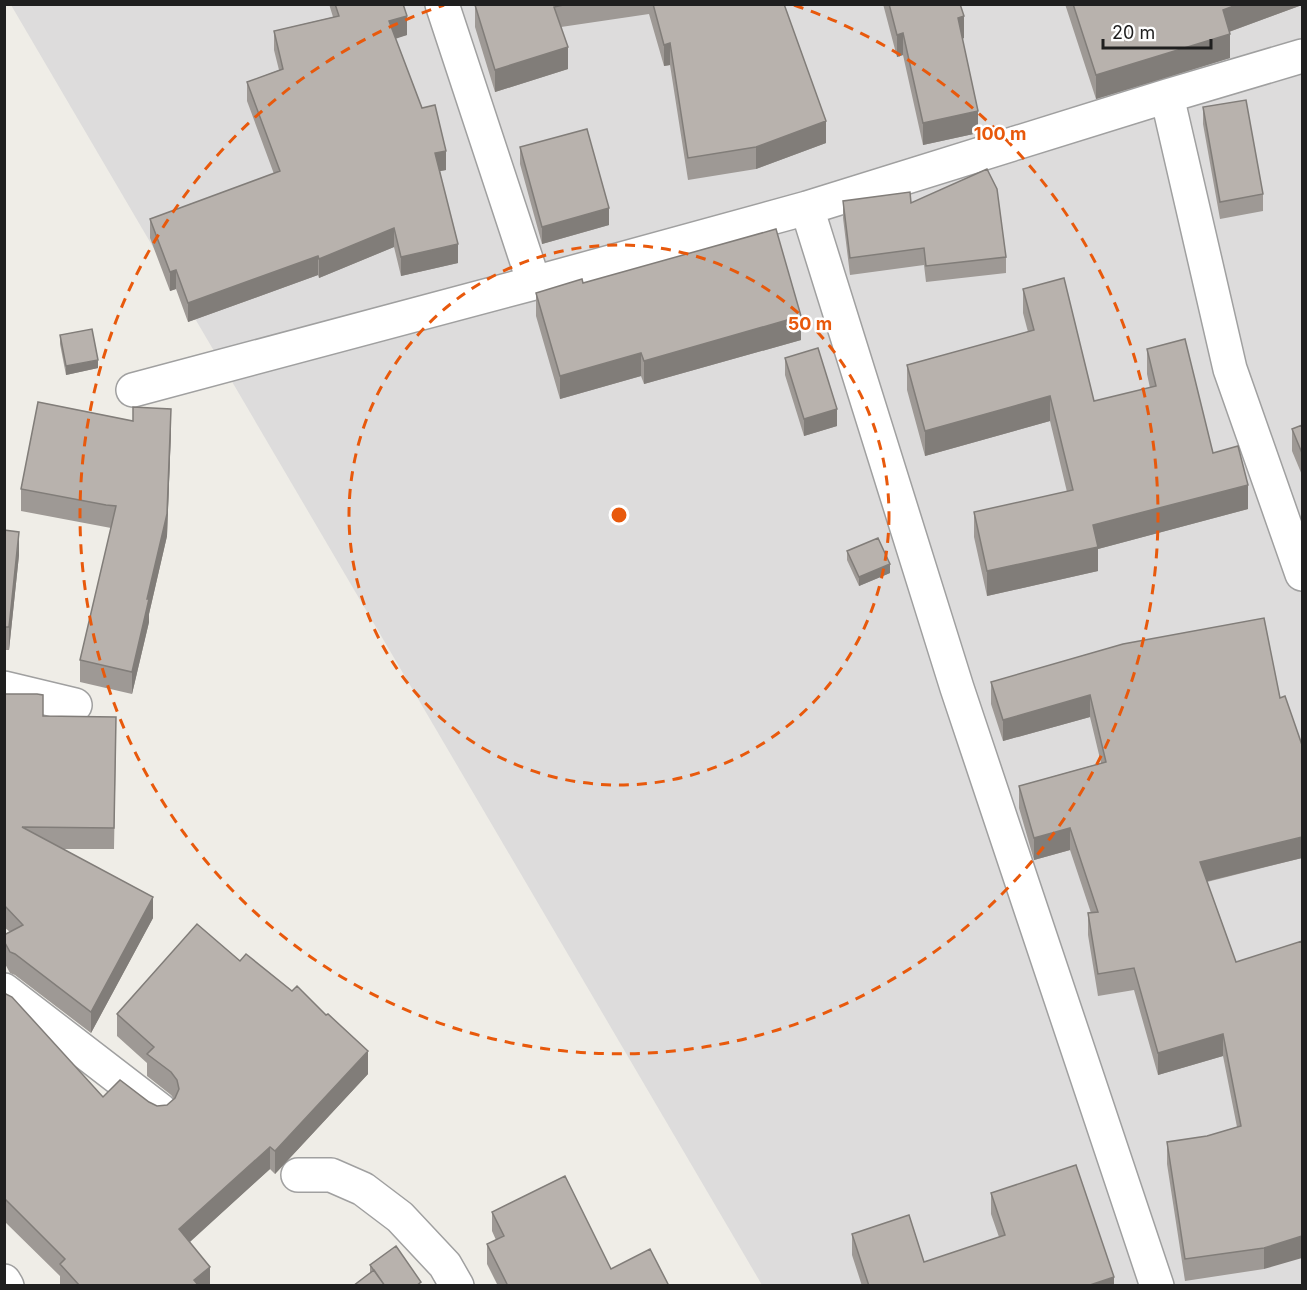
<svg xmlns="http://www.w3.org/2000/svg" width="1307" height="1290" font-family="Inter,sans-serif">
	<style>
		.residential { fill: #dddcdc }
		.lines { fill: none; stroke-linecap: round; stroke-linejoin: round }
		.minor-casing { stroke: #a0a0a0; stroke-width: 36 }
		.minor { stroke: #fff; stroke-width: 33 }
		.wall { fill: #9e9995 }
		.shaded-wall { fill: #817d79 }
		.building { fill: #b8b2ad; stroke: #817d79; stroke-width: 1.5 }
		.ring { fill: none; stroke: #e8590c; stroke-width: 3; stroke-dasharray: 10 8 }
		.centre { fill: #e8590c; stroke: #fff; stroke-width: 3 }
		.ring-label { font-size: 18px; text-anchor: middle; font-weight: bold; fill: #e8590c; stroke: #fff; stroke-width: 5; stroke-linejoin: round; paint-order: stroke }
	</style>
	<rect width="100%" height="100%" fill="#efede7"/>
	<path class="residential" d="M11 5H1302V1285H762Z"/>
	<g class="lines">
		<g class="minor-casing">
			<path id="minor" d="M442 4 534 283
				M1167 96 1230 369 1302 574
				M807 208 957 688 1157 1286
				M133 390 534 283 807 208 1167 96 1302 56
				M4 688 75 705
				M4 990 160 1110
				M298 1175H331L363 1189 400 1217 445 1265 457 1286
				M4 1281 7 1286"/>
		</g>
		<use href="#minor" class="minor"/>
	</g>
	<path class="wall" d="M329 4H403L407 35 395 38 446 170 440 171 458 263 401 276 394 247 319 278 318 275 188 322 176 289 170 291 150 238V219L274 174 247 101V82L279 70 274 50V31L333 17Z
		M784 4 826 143 756 169 688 180 670 65 664 66 649 14 561 27 568 69 495 92 475 27V5Z
		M883 4H960L964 38 962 39 978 133 923 145 903 55 897 57Z
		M1065 4H1302V5L1229 32 1230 58 1096 99Z
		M1203 107 1263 194V211L1220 219 1203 124Z
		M520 147 609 225 542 244 520 164Z
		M843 201 911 203 1006 257V273L926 282 924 265 850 275 843 218Z
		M583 283 801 340 644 384 641 376 560 399 536 316V293Z
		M1023 289 1094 401 1150 388 1147 374V349L1248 509 1098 549V571L987 596 974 537V512L1067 492 1050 421 925 456 907 390V365L1028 332 1023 313Z
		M60 335 98 368 66 375 60 344Z
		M785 358 837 426 804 436 785 375Z
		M1302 425V475L1292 451V429Z
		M171 431 167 536 149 614V622L132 694 80 682V660L111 528 21 511V489Z
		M4 530 19 555 9 650H4Z
		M847 551 890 573 859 586 847 560Z
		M1123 644 1302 858 1207 882 1236 962 1302 941 1264 1269 1185 1281 1167 1164V1142L1207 1136 1237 1127 1223 1056 1158 1075 1134 990 1098 996 1088 935V913H1091L1070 850 1034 860 1019 808V786L1101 763 1090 717 1003 741 991 704V682Z
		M4 694 43 716 116 738 114 849H62L153 918 91 1033 15 975 10 973 4 962V935L10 932 4 927Z
		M4 993 103 1097 149 1102 157 1106 167 1105 174 1099 171 1095 147 1076V1063L117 1036V1014L368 1074 275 1174 270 1169 189 1242 210 1286H60V1276L4 1221Z
		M991 1193 1114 1286H862L852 1255V1234L924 1262 999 1237 991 1214Z
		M492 1212 611 1269 669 1286H498L487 1264V1244L496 1240 492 1231Z
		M370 1265 421 1286 370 1273Z"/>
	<path class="shaded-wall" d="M1239 4H1302V5L1223 34V10Z
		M407 16V35L389 41V21Z
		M964 16V38L958 40V18Z
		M903 33V55L897 57V35Z
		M1230 34V58L1096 99V75Z
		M670 43V65L664 66V45Z
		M568 47V69L495 92V70Z
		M978 111V133L923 145V123Z
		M826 121V143L756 169V147Z
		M446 151V170L435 172V153Z
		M609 208V225L542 244V227Z
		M394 228V247L319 278V259Z
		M458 244V263L401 276V257Z
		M318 256V275L188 322V303Z
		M176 270V289L170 291V272Z
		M801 316V340L644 384V361Z
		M641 353V376L560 399V376Z
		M98 360V368L66 375V366Z
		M1050 396V421L925 456V431Z
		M171 409V431L167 536 149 614V622L132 694V672L147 599Z
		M837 409V426L804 436V419Z
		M1248 485V509L1098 549V571L987 596V571L1093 525Z
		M19 532V555L9 650V627Z
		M890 564V573L859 586V577Z
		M1090 695V717L1003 741V720Z
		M1070 828V850L1034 860V838Z
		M1302 837V858L1200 883V862Z
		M153 897V918L91 1033V1012Z
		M1223 1034V1056L1158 1075V1053Z
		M368 1051V1074L275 1174V1151Z
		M270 1147V1169L179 1252V1229Z
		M1302 1236V1258L1264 1269V1248Z
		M210 1267V1286H194V1280Z
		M1114 1277V1286H1087Z"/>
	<path class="building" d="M335 4H403L407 16 389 21 422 108 435 105 446 151 435 153 458 244 401 257 394 228 319 259 318 256 188 303 176 270 170 272 150 219 280 171 247 82 283 69 274 31 339 16Z
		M568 4 554 7 568 47 495 70 475 5Z
		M653 4H784L826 121 756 147 688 158 670 43 664 45Z
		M889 4H960L964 16 958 18 978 111 923 123 903 33 897 35Z
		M1073 4H1239L1223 10 1230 34 1096 75Z
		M1246 100 1263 194 1220 202 1203 107Z
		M587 129 609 208 542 227 520 147Z
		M987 169 997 189 1006 257 926 266 924 248 850 258 843 201 910 192 911 203Z
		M776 229 801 316 644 361 641 353 560 376 536 293 582 279 583 283Z
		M1064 278 1094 401 1156 386 1147 349 1185 339 1213 453 1238 446 1248 485 1093 525 1098 547 987 571 974 512 1073 490 1050 396 925 431 907 365 1034 330 1023 289Z
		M92 329 98 360 66 366 60 335Z
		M818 348 837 409 804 419 785 358Z
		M38 402 133 421V407L171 409 167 514 147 599H149L132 672 80 660 116 506 106 505 21 489Z
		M1302 425V453L1292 429Z
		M4 530 19 532 9 627H4Z
		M878 538 890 564 859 577 847 551Z
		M1264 618 1280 698 1285 696 1302 745V837L1200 862 1236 962 1302 941V1236L1264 1248 1185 1259 1167 1142 1207 1136 1241 1126 1223 1034 1158 1053 1134 968 1098 974 1088 913 1098 912 1070 828 1034 838 1019 786 1106 762 1090 695 1003 720 991 682 1123 644Z
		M4 694H37L43 695V716L116 717 114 828 22 827 153 897 91 1012 15 954 10 952 4 941V935L23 925 4 905Z
		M197 924 240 961 246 954 292 991 297 986 326 1015 328 1014 368 1051 275 1151 270 1147 179 1229 210 1267 194 1280 199 1286H80L60 1264 65 1259 4 1198V993L12 997 103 1097 120 1080 149 1102 157 1106 167 1105 175 1098 179 1089 177 1080 171 1072 147 1054 154 1047 117 1014Z
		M1076 1165 1114 1277 1087 1286H869L852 1234 909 1215 924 1262 1005 1235 991 1193Z
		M565 1176 611 1269 650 1249 669 1286H508L487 1244 504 1236 492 1212Z
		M396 1246 421 1282 416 1286H385L370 1265Z
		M374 1270 385 1286H353Z"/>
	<g class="ring">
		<circle cx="619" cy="515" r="270"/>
		<path d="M794 5A539 539 0 1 1 444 5"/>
	</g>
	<circle cx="619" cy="515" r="9" class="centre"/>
	<g class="ring-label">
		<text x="1000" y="140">100 m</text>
		<text x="810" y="330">50 m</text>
	</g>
	<rect width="1307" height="1290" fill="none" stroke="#1f1f1f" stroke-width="12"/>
	<path d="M1103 39v9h108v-9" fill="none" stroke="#1f1f1f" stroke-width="3"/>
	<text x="1112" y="39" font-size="18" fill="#1f1f1f" stroke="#ffffff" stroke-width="4.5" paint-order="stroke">20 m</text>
</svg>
